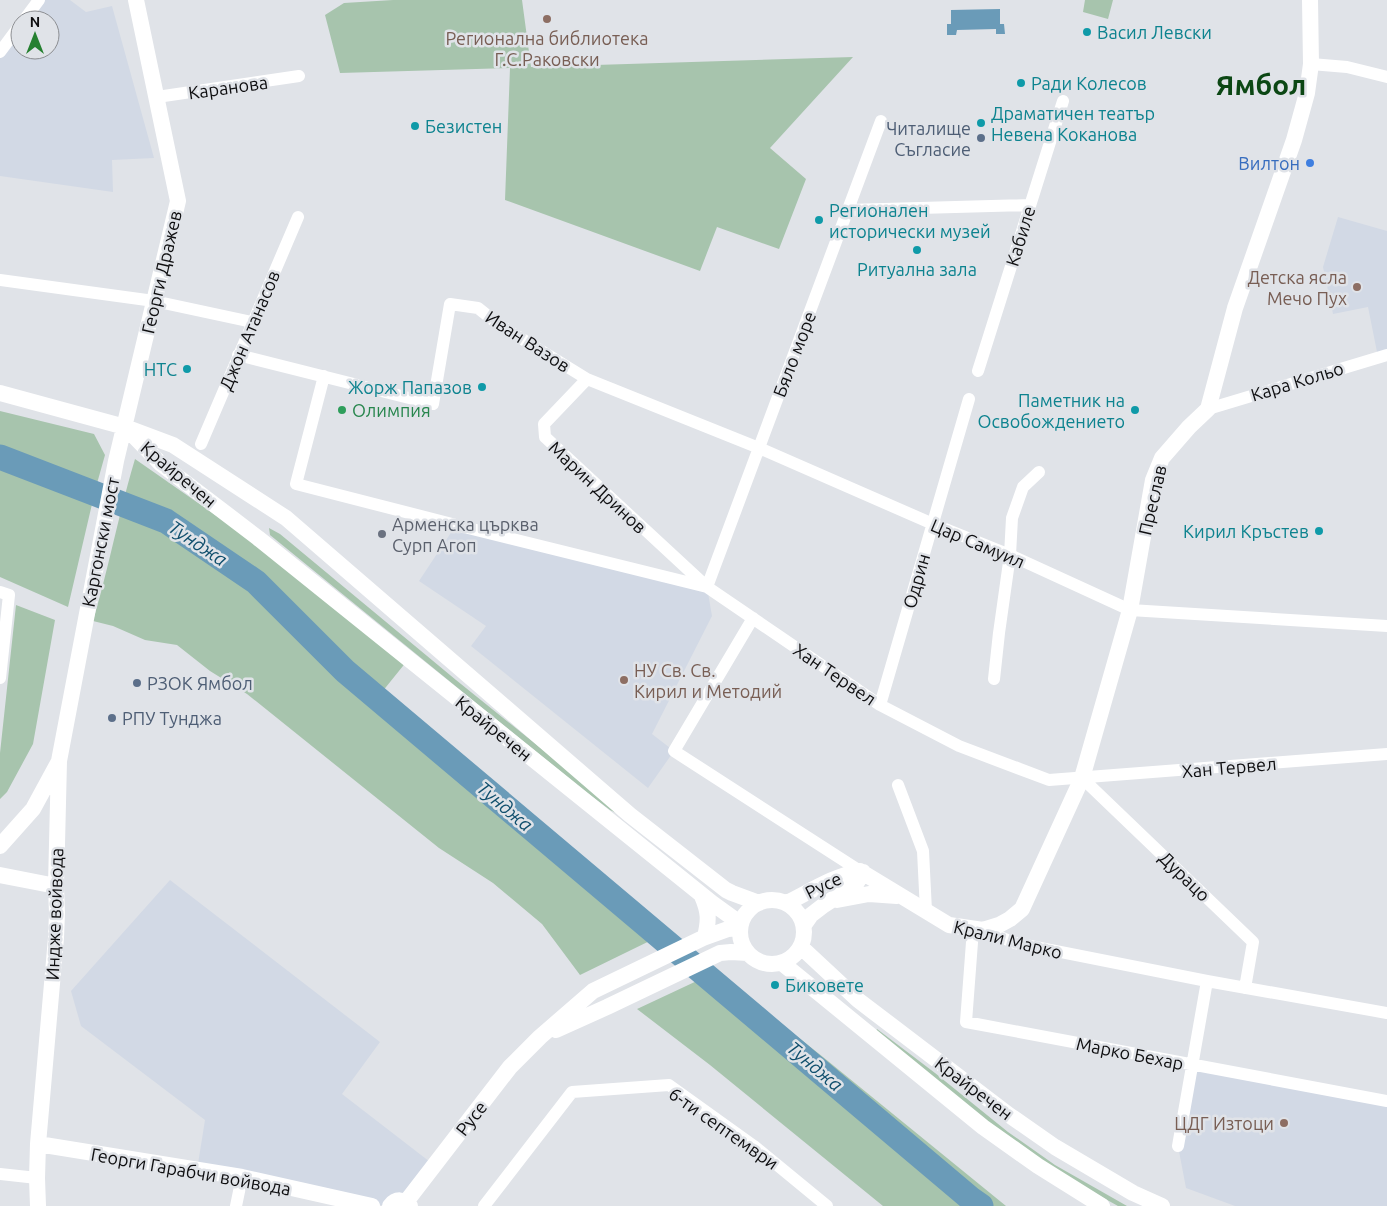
<svg xmlns="http://www.w3.org/2000/svg" width="1387" height="1206" font-family="Ubuntu,sans-serif">
	<style>
		.built { fill: #d2d9e5 }
		.green { fill: #a7c4ad }
		.water { fill: #6a9bb8 }
		.lines { fill: none; stroke-linecap: round; stroke-linejoin: round }
		.river { stroke: #6a9bb8; stroke-width: 25 }
		.minor { stroke: #fff; stroke-width: 12 }
		.tertiary { stroke: #fff; stroke-width: 16 }
		.education-dot { fill: #8d6e63; stroke: #e0e3e8; stroke-width: 2 }
		.culture-dot { fill: #0f9aa8; stroke: #e0e3e8; stroke-width: 2 }
		.service-dot { fill: #5c6f8a; stroke: #e0e3e8; stroke-width: 2 }
		.shop-dot { fill: #3f7fe0; stroke: #e0e3e8; stroke-width: 2 }
		.leisure-dot { fill: #2e9e5b; stroke: #e0e3e8; stroke-width: 2 }
		.worship-dot { fill: #6b7280; stroke: #e0e3e8; stroke-width: 2 }
		.labels { text-anchor: middle; dominant-baseline: central; stroke-width: 5; stroke-linejoin: round; paint-order: stroke }
		.culture-label { font-size: 18px; fill: #0d838f; stroke: #e0e3e8; text-anchor: start }
		.education-label { font-size: 18px; fill: #785e54; stroke: #e0e3e8; text-anchor: end }
		.street-label { font-size: 18px; fill: #0e0e10; stroke: #e0e3e8 }
		.service-label { font-size: 18px; fill: #4e5e75; stroke: #e0e3e8; text-anchor: start }
		.shop-label { font-size: 18px; fill: #366cbe; stroke: #e0e3e8; text-anchor: end }
		.leisure-label { font-size: 18px; fill: #27864d; stroke: #e0e3e8; text-anchor: start }
		.worship-label { font-size: 18px; fill: #5b616d; stroke: #e0e3e8; text-anchor: start }
		.water-label { font-size: 19px; font-style: italic; fill: #104f6d; stroke: #e0e3e8 }
		.town-label { font-size: 28px; font-weight: bold; fill: #0c4714; stroke: #e0e3e8 }
	</style>
	<rect width="100%" height="100%" fill="#e0e3e8"/>
	<path class="built" d="M39 0H70L86 12 112 6 154 158 112 160 113 192 0 176V52L20 25V50H50V20H24Z
		M1338 217 1387 231V355L1378 357 1368 307 1333 314 1323 267Z
		M456 525 707 587 712 616 652 734 674 751 648 788 471 646 486 626 419 581Z
		M170 880 380 1042 342 1094 434 1165 402 1206H386L242 1177 197 1170 205 1120 81 1026 71 991Z
		M1193 1065 1387 1101V1206H1235L1186 1188 1178 1146Z"/>
	<path class="green" d="M393 0H522L531 67 853 57 770 148 806 179 779 249 717 227 700 271 505 200 510 68 340 73 325 15 344 3Z
		M1085 0H1113L1108 19 1083 12Z
		M0 411 94 434 105 455 96 487 68 607 0 577Z
		M135 459 277 558 407 661 382 692 668 932 580 975 542 924 493 883 439 848 247 694 210 671 177 645 145 640 113 626 93 621C109 567 119 512 135 459Z
		M269 528 280 534 456 680 629 819 610 810 582 789 270 535Z
		M16 605 55 620 33 744 7 792 0 799V753Z
		M716 972 823 1057 1006 1206H883L710 1065 637 1009Z
		M877 1029 935 1073 1008 1132 1055 1165 1127 1206H1118L1100 1196 1006 1138 876 1031Z"/>
	<path class="water" d="M1000 9V24H1004L1005 34H996V29L957 30 956 35H947V24H951V10Z"/>
	<g class="lines">
		<path class="river" d="M0 457 166 521 256 582 345 671 971 1199 981 1206"/>
		<path class="minor" d="M24 20 39 0
			M0 52 20 25
			M1311 64 1347 67 1387 77
			M157 97 299 76
			M848 210 1030 205
			M0 280 154 301 252 322
			M238 355 433 404 450 304 478 308 498 324 587 379 759 448 933 524 1010 555 1130 610 1387 626
			M978 371 1063 101
			M324 376 296 484 456 525 707 587 880 705 959 746 1049 780 1387 754
			M587 379 544 424 545 437 707 587 881 121
			M1208 409 1387 355
			M201 444 298 217
			M0 592 9 595 0 678
			M753 618 674 751 860 871
			M994 679 999 633 1010 555 1012 518 1023 487 1039 472
			M880 705 969 399
			M1082 778 1253 942 1245 988
			M898 785 923 851 926 911
			M973 929 966 1022 1387 1101
			M983 930 1015 943 1207 981 1387 1013
			M1178 1146 1207 981
			M0 1174 37 1178
			M236 1206 242 1177
			M484 1206 572 1092 669 1085 754 1146 827 1206"/>
		<path class="tertiary" d="M0 393 125 427 173 445 286 518 630 815 726 890 732 893 759 903
			M128 430 161 464 258 538 712 903 741 924
			M0 846 33 809 58 763
			M0 875 56 886
			M702 896C709 912 709 920 705 937
			M740 932a32 32 0 1 1 64 0a32 32 0 1 1-64 0Z
			M837 900 869 894 897 896
			M787 903C811 891 834 876 860 871L949 925 983 930 999 925 1010 919 1022 909 1082 778 1130 610 1153 480 1162 458 1189 427 1208 409 1235 308 1294 140 1307 93 1311 64 1310 0
			M804 925 811 915 824 905 856 884 863 872
			M801 947 858 1000 1009 1115 1055 1147 1133 1193 1162 1206
			M782 963 983 1127 1038 1166 1102 1206
			M556 1030 607 1007 720 953 731 952 748 953
			M38 1144 242 1177 372 1206
			M406 1202 510 1067 540 1037 593 991 703 938 728 929 740 928
			M38 1206 37 1178 38 1144 56 938 57 913 56 886 59 761 116 461 178 201 136 0
			M390 1206C396 1198 404 1199 410 1206"/>
	</g>
	<g class="education-dot">
		<circle cx="547" cy="19" r="5"/>
		<circle cx="1357" cy="287" r="5"/>
		<circle cx="624" cy="680" r="5"/>
		<circle cx="1284" cy="1123" r="5"/>
	</g>
	<g class="culture-dot">
		<circle cx="1087" cy="32" r="5"/>
		<circle cx="1021" cy="83" r="5"/>
		<circle cx="981" cy="123" r="5"/>
		<circle cx="415" cy="126" r="5"/>
		<circle cx="819" cy="220" r="5"/>
		<circle cx="917" cy="250" r="5"/>
		<circle cx="187" cy="369" r="5"/>
		<circle cx="482" cy="387" r="5"/>
		<circle cx="1135" cy="410" r="5"/>
		<circle cx="1319" cy="531" r="5"/>
		<circle cx="775" cy="985" r="5"/>
	</g>
	<g class="service-dot">
		<circle cx="981" cy="138" r="5"/>
		<circle cx="137" cy="683" r="5"/>
		<circle cx="112" cy="718" r="5"/>
	</g>
	<circle class="shop-dot" cx="1310" cy="163" r="5"/>
	<circle class="leisure-dot" cx="342" cy="410" r="5"/>
	<circle class="worship-dot" cx="382" cy="534" r="5"/>
	<g class="labels">
		<g class="culture-label">
			<text x="1097" y="32">Васил Левски</text>
			<text x="1031" y="83">Ради Колесов</text>
			<text x="991" y="113">Драматичен театър<tspan x="991" dy="21">Невена Коканова</tspan></text>
			<text x="425" y="126">Безистен</text>
			<text x="829" y="210">Регионален<tspan x="829" dy="21">исторически музей</tspan></text>
			<text x="917" y="269" text-anchor="middle">Ритуална зала</text>
			<text x="177" y="369" text-anchor="end">НТС</text>
			<text x="472" y="387" text-anchor="end">Жорж Папазов</text>
			<text x="1125" y="400" text-anchor="end">Паметник на<tspan x="1125" dy="21">Освобождението</tspan></text>
			<text x="1309" y="531" text-anchor="end">Кирил Кръстев</text>
			<text x="785" y="985">Биковете</text>
		</g>
		<g class="education-label">
			<text x="547" y="38" text-anchor="middle">Регионална библиотека<tspan x="547" dy="21">Г.С.Раковски</tspan></text>
			<text x="1347" y="277">Детска ясла<tspan x="1347" dy="21">Мечо Пух</tspan></text>
			<text x="634" y="670" text-anchor="start">НУ Св. Св.<tspan x="634" dy="21">Кирил и Методий</tspan></text>
			<text x="1274" y="1123">ЦДГ Изтоци</text>
		</g>
		<g class="street-label">
			<text transform="translate(228 87) rotate(-8)">Каранова</text>
			<text transform="translate(1020 236) rotate(-73)">Кабиле</text>
			<text transform="translate(161 272) rotate(-77)">Георги Дражев</text>
			<text transform="translate(249 330) rotate(-67)">Джон Атанасов</text>
			<text transform="translate(528 341) rotate(33)">Иван Вазов</text>
			<text transform="translate(794 354) rotate(-69)">Бяло море</text>
			<text transform="translate(1297 381) rotate(-17)">Кара Кольо</text>
			<text transform="translate(179 474) rotate(40)">Крайречен</text>
			<text transform="translate(598 487) rotate(43)">Марин Дринов</text>
			<text transform="translate(1152 500) rotate(-77)">Преслав</text>
			<text transform="translate(100 542) rotate(-79)">Каргонски мост</text>
			<text transform="translate(978 543) rotate(23)">Цар Самуил</text>
			<text transform="translate(916 581) rotate(-74)">Одрин</text>
			<text transform="translate(835 674) rotate(34)">Хан Тервел</text>
			<text transform="translate(494 728) rotate(39)">Крайречен</text>
			<text transform="translate(1229 767) rotate(-5)">Хан Тервел</text>
			<text transform="translate(1185 876) rotate(44)">Дурацо</text>
			<text transform="translate(823 885) rotate(-26)">Русе</text>
			<text transform="translate(54 914) rotate(-88)">Индже войвода</text>
			<text transform="translate(1008 939) rotate(14)">Крали Марко</text>
			<text transform="translate(1130 1053) rotate(11)">Марко Бехар</text>
			<text transform="translate(974 1088) rotate(37)">Крайречен</text>
			<text transform="translate(471 1118) rotate(-52)">Русе</text>
			<text transform="translate(724 1128) rotate(35)">6-ти септември</text>
			<text transform="translate(191 1171) rotate(10)">Георги Гарабчи войвода</text>
		</g>
		<g class="service-label">
			<text x="971" y="128" text-anchor="end">Читалище<tspan x="971" dy="21">Съгласие</tspan></text>
			<text x="147" y="683">РЗОК Ямбол</text>
			<text x="122" y="718">РПУ Тунджа</text>
		</g>
		<g class="shop-label">
			<text x="1300" y="163">Вилтон</text>
		</g>
		<g class="leisure-label">
			<text x="352" y="410">Олимпия</text>
		</g>
		<g class="worship-label">
			<text x="392" y="524">Арменска църква<tspan x="392" dy="21">Сурп Агоп</tspan></text>
		</g>
		<g class="water-label">
			<text transform="translate(198 543) rotate(34)">Тунджа</text>
			<text transform="translate(505 806) rotate(40)">Тунджа</text>
			<text transform="translate(815 1066) rotate(40)">Тунджа</text>
		</g>
		<g class="town-label">
			<text x="1261" y="84">Ямбол</text>
		</g>
	</g>
	<g transform="translate(35 35)"><circle r="24" fill="#e0e3e8" stroke="#8c8e92"/>
	<path d="M0-4L9 19L0 12L-9 19Z" fill="#258030"/>
	<text y="-8" font-size="14" font-weight="bold" text-anchor="middle" fill="#0e0e10">N</text>
	</g>
</svg>
